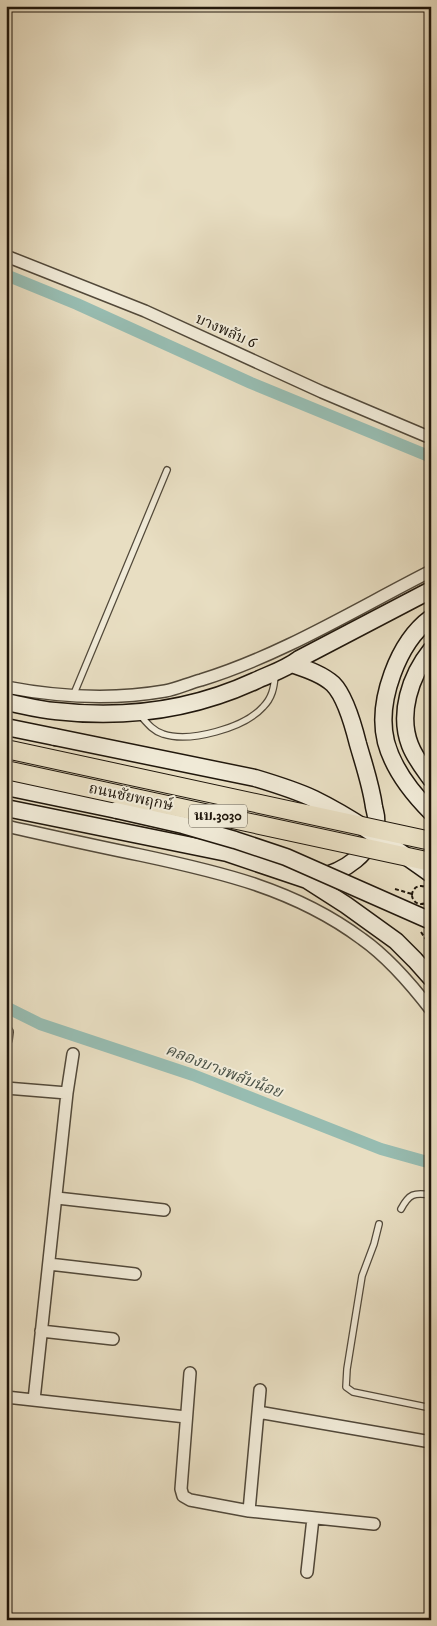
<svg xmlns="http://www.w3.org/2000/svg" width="437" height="1626" font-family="'IM FELL DW Pica','Noto Serif Thai',serif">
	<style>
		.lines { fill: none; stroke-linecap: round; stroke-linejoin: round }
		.canal { stroke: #97bcb1; stroke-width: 12 }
		.lane-casing { stroke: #52493a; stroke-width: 8 }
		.street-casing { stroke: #52493a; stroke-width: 14 }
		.secondary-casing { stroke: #20170c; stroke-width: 19 }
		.path { stroke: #20170c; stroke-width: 2; stroke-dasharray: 4 2.5; stroke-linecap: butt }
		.lane { stroke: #f0ead7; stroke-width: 5.5 }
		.street { stroke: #f0ead7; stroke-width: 11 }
		.secondary { stroke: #f0ead7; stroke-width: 16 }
		.secondary-bridge-casing { stroke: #20170c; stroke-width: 19; stroke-linecap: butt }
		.primary-bridge-casing { stroke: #20170c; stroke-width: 20; stroke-linecap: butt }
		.secondary-bridge { stroke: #f0ead7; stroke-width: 16 }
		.primary-bridge { stroke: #e8dec2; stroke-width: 18 }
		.labels { text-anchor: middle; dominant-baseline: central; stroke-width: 4; stroke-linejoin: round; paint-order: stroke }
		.shield { fill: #f0ead7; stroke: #5e5649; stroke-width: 1 }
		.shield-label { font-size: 14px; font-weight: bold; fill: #20170c }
		.street-label { font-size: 15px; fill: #20170c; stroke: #f0ead7 }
		.water-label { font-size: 16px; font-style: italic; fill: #4a5146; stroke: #f0ead7 }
	</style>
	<rect width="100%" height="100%" fill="#e8dec2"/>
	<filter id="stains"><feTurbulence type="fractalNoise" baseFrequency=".004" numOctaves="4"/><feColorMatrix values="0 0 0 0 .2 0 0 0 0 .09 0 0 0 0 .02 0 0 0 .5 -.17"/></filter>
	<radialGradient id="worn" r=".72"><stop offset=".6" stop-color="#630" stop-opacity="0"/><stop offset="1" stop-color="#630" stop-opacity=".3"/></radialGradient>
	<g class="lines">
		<path class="canal" d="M6 275 77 304 251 383 431 457
			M6 1007 40 1024 193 1075 381 1149 431 1163"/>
		<g class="lane-casing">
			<path id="lane" d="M430 543 431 542
				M73 696 167 470
				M140 715C147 723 153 731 163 734 190 743 244 728 263 707 272 698 274 688 275 676
				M401 1209C409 1194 414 1192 431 1195
				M379 1224 374 1244 362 1276 347 1369 346 1387 353 1392 431 1408"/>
		</g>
		<g class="street-casing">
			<path id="street" d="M6 256 145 311 322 392 431 438
				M6 687C58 697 113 700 165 691 177 689 189 683 201 680 282 655 356 609 431 571
				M6 826C51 836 95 846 140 855 220 872 295 889 362 939 389 958 411 984 431 1010
				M6 1040 7 1032
				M6 1088 67 1093
				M57 1198 164 1210
				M49 1264 135 1274
				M41 1331 113 1339
				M190 1373 181 1489 183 1496 190 1500 249 1511 374 1524
				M6 1397 186 1417
				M34 1400 67 1093 73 1054
				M258 1412 431 1442
				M249 1511 260 1390
				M307 1572 313 1518"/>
		</g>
		<g class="secondary-casing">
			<path id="secondary" d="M431 618C398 642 376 702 386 742 393 768 412 793 431 812
				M431 650C410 676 398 714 410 745 415 758 423 768 431 779
				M292 664C306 669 322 674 333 684 345 696 354 728 358 744 364 765 371 785 374 807 375 812 377 817 376 822 373 854 344 872 316 878
				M6 702C22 705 39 710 55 711 125 719 190 711 255 681 270 674 286 669 299 659L431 590
				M6 727 55 737
				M6 787 117 810
				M6 808 227 853 307 880 346 905 396 941 415 960 431 978"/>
		</g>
		<path class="path" d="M431 700V727
			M412 895a9 9 0 1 1 18 0a9 9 0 1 1-18 0Z
			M395 889 412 894
			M421 932 431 947"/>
		<use href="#lane" class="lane"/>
		<use href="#street" class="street"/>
		<use href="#secondary" class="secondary"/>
		<g class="secondary-bridge-casing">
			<path id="secondary-bridge" d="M55 737 255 778C275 784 295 790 314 799 355 819 393 847 431 874
				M117 810 183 825 235 840 286 857 431 921"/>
		</g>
		<g class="primary-bridge-casing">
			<path id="primary-bridge" d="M6 749 431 841
				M6 770 431 862"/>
		</g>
		<use href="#secondary-bridge" class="secondary-bridge"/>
		<use href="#primary-bridge" class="primary-bridge"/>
	</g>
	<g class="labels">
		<rect class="shield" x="189" y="804.5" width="58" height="23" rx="4"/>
		<g class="shield-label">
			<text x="218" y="816">นบ.3030</text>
		</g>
		<g class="street-label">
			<text transform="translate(226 331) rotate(24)">บางพลับ 6</text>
			<text transform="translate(131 797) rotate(12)">ถนนชัยพฤกษ์</text>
		</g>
		<g class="water-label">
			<text transform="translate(224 1071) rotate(21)">คลองบางพลับน้อย</text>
		</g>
	</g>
	<rect width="437" height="1626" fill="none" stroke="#e8dec2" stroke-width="25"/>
	<rect x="8" y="8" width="422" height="1611" fill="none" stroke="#20170c" stroke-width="2.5"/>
	<rect x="12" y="12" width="412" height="1601" fill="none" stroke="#20170c"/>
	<rect width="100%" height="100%" filter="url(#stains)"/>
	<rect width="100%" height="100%" fill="url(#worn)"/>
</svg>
